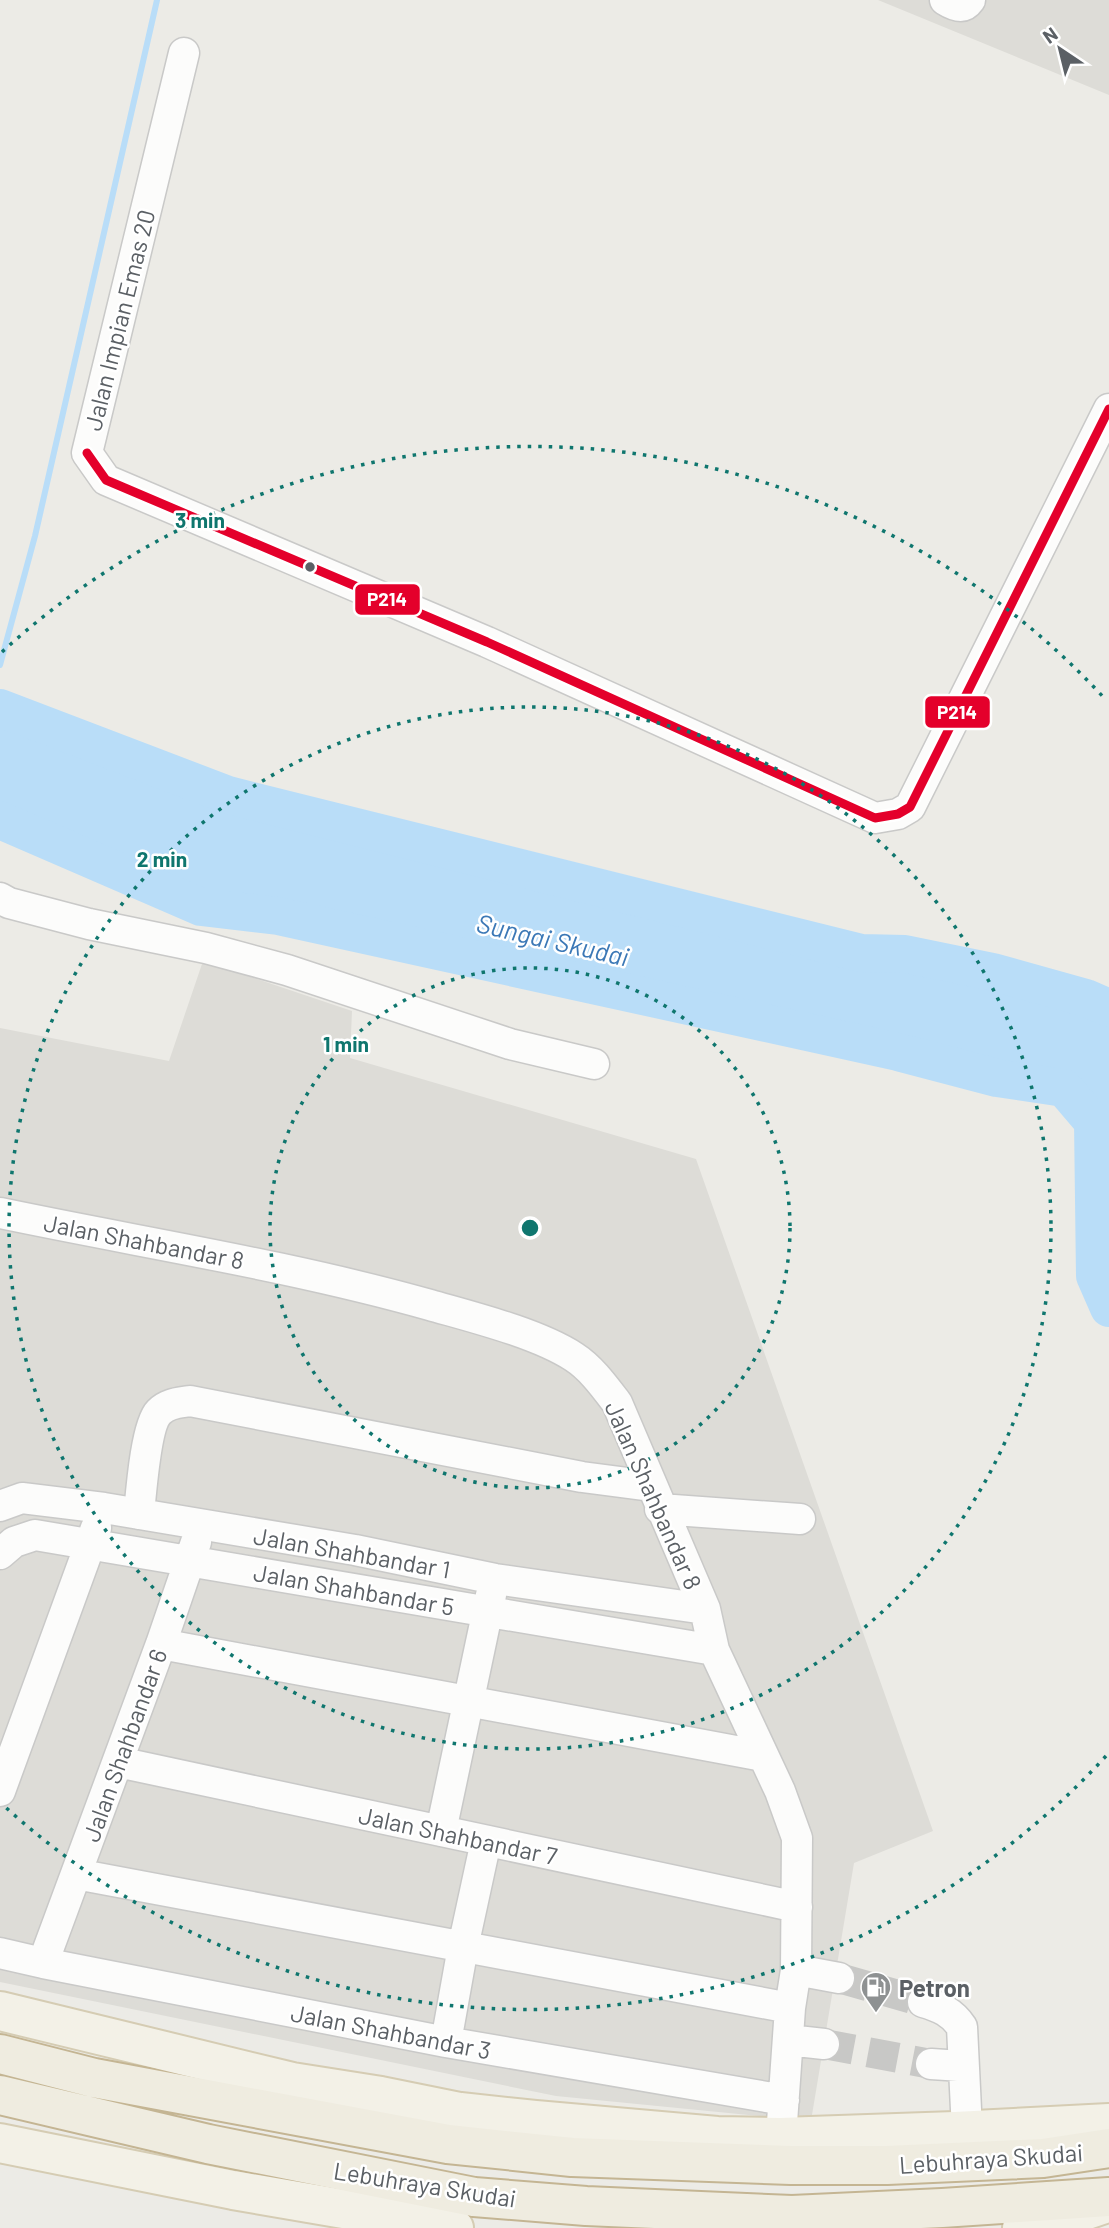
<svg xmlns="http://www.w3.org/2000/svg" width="1109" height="2228" font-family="Barlow,sans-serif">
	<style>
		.industrial { fill: #dddcd7 }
		.water { fill: #b9ddf8 }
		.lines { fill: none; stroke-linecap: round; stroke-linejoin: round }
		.stream { stroke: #b9ddf8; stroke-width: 6 }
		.river { stroke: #b9ddf8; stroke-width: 38 }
		.minor-tunnel { stroke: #c8c8c6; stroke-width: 30; stroke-dasharray: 30 15; stroke-linecap: butt }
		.minor-casing { stroke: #c9c9c8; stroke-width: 33 }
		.major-casing { stroke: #d5ccb3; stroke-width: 42 }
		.highway-casing { stroke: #c4b593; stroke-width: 42 }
		.minor { stroke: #fcfcfb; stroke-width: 30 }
		.major { stroke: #f3f1e7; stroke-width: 38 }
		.highway { stroke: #efece0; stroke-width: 38 }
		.bus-1-casing { stroke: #fff; stroke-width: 14 }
		.bus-1 { stroke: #e4002b; stroke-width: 9 }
		.ring { fill: none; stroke: #0f766e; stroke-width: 3.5; stroke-dasharray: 3.5 7 }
		.bus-dot { fill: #5b6065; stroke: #fff; stroke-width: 2.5 }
		.labels { text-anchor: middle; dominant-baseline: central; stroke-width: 5; stroke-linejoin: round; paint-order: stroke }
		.street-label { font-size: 24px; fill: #5b6065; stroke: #fff }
		.poi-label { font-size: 24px; font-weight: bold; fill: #5b6065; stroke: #fff; text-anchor: start }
		.water-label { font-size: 26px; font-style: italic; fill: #3b78b6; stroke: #fff }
		.centre { fill: #0f766e; stroke: #fff; stroke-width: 3.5 }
		.ring-label { font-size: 21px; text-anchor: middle; font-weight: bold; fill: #0f766e; stroke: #fff; stroke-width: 5; stroke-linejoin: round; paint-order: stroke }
		.line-badge { stroke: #fff; stroke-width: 2.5 }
		.badge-label { font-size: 19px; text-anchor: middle; font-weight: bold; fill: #fff }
	</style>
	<rect width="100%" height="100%" fill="#ecebe6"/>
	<path class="industrial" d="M878 0H1109V95Z
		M203 961 352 1011 350 1058 696 1159 933 1831 854 1863 811 2121 556 2096 0 1982V1028L169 1061Z"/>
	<path class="water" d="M0 708 228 795 861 953 905 954 993 972 1086 998 1109 1008V1308L1095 1276 1093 1122 1064 1088 997 1078 898 1052 278 916 201 907 0 820Z"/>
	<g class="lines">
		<path class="stream" d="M0 665 35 536 157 0"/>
		<path class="river" d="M0 708 228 795 861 953 905 954 993 972 1086 998 1109 1008
			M0 820 201 907 278 916 898 1052 997 1078 1064 1088 1093 1122 1095 1276 1109 1308"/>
		<path class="minor-tunnel" d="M839 1978 923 2002
			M824 2044 931 2064"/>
		<g class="minor-casing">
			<path id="minor" d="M945 0C953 5 963 10 970 0
				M184 53 87 453 106 480 487 642 875 818 898 814 910 807 1109 409
				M0 898 9 903 89 924 206 948 287 970 510 1044 594 1064
				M0 1213C143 1243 288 1265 430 1305 472 1317 537 1333 574 1357 591 1368 604 1386 617 1403L705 1609 714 1650 780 1791 797 1838 796 1970 790 2008 781 2137
				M0 1506 22 1498 104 1508 355 1550 495 1579 705 1609
				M660 1509 800 1519
				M139 1514C141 1493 146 1425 159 1412 168 1403 179 1403 190 1401L582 1477 651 1486
				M0 1554 14 1542 35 1535 714 1650
				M161 1644 763 1756
				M118 1762 797 1907
				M0 1791 96 1528
				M441 1831 491 1595
				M76 1874 790 2008
				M0 1953 43 1963 446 2042 784 2100
				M43 1963 161 1644 196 1542
				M796 1970 839 1978
				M923 2002C940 2007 952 2012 962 2027L967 2130
				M788 2040 824 2044
				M446 2042 463 1947 486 1841
				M931 2064 962 2066"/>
		</g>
		<g class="major-casing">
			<path id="major" d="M0 2011 292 2082 381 2096 460 2112 535 2120 717 2136 781 2137 955 2131 1109 2123
				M0 2143 233 2190 454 2228
				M1022 2228 1049 2223 1107 2203"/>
		</g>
		<g class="highway-casing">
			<path id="highway" d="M0 2054 94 2078 448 2144 572 2157 791 2165H887L1043 2158 1109 2148
				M0 2095 208 2144 474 2197 586 2206 792 2215 942 2208 1109 2197"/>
		</g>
		<use href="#minor" class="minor"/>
		<use href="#major" class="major"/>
		<use href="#highway" class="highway"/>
		<g class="bus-1-casing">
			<path id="bus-1" d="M87 453 106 480 487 642 875 818 898 814 910 807 1109 409"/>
		</g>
		<use href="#bus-1" class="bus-1"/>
	</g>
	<g class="ring">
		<circle cx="530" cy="1228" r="260"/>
		<circle cx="530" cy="1228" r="521"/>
		<path d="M1106 1756A781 781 0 0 1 2 1804M2 652A781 781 0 0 1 1106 700"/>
	</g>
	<defs>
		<g id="fuel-pin" transform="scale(1.575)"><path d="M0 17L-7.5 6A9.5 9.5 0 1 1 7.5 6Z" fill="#8e9192" stroke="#fff"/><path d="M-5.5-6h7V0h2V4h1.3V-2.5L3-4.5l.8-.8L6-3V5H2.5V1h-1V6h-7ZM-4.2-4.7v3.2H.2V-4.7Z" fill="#fff"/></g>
	</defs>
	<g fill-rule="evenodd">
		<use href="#fuel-pin" x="876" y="1987"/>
	</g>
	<circle class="bus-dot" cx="310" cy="567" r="6"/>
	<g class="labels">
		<g class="street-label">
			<text transform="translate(119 320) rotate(-76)">Jalan Impian Emas 20</text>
			<text transform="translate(144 1241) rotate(11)">Jalan Shahbandar 8</text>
			<text transform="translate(654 1495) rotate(66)">Jalan Shahbandar 8</text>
			<text transform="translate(352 1552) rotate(10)">Jalan Shahbandar 1</text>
			<text transform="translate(354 1589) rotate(10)">Jalan Shahbandar 5</text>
			<text transform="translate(124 1745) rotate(-70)">Jalan Shahbandar 6</text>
			<text transform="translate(458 1835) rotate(12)">Jalan Shahbandar 7</text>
			<text transform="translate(391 2031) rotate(11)">Jalan Shahbandar 3</text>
			<text transform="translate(991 2158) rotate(-4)">Lebuhraya Skudai</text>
			<text transform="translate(425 2184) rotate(9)">Lebuhraya Skudai</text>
		</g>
		<g class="poi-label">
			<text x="899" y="1987">Petron</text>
		</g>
		<g class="water-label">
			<text transform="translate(553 939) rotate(13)">Sungai Skudai</text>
		</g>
	</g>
	<circle cx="530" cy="1228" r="10" class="centre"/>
	<g class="ring-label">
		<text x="200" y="528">3 min</text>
		<text x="162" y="867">2 min</text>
		<text x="346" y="1052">1 min</text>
	</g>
	<g class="line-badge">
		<rect x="354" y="583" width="67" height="33" rx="7" fill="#e4002b"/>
		<rect x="924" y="695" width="67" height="34" rx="7" fill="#e4002b"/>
	</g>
	<g class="badge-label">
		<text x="387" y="606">P214</text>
		<text x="957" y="719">P214</text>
	</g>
	<g transform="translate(1060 49) rotate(325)" stroke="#ffffff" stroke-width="5" paint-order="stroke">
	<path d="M0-5L12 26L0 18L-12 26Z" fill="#5b6065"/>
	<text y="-10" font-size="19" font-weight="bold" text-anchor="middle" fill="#5b6065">N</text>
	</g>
</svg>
